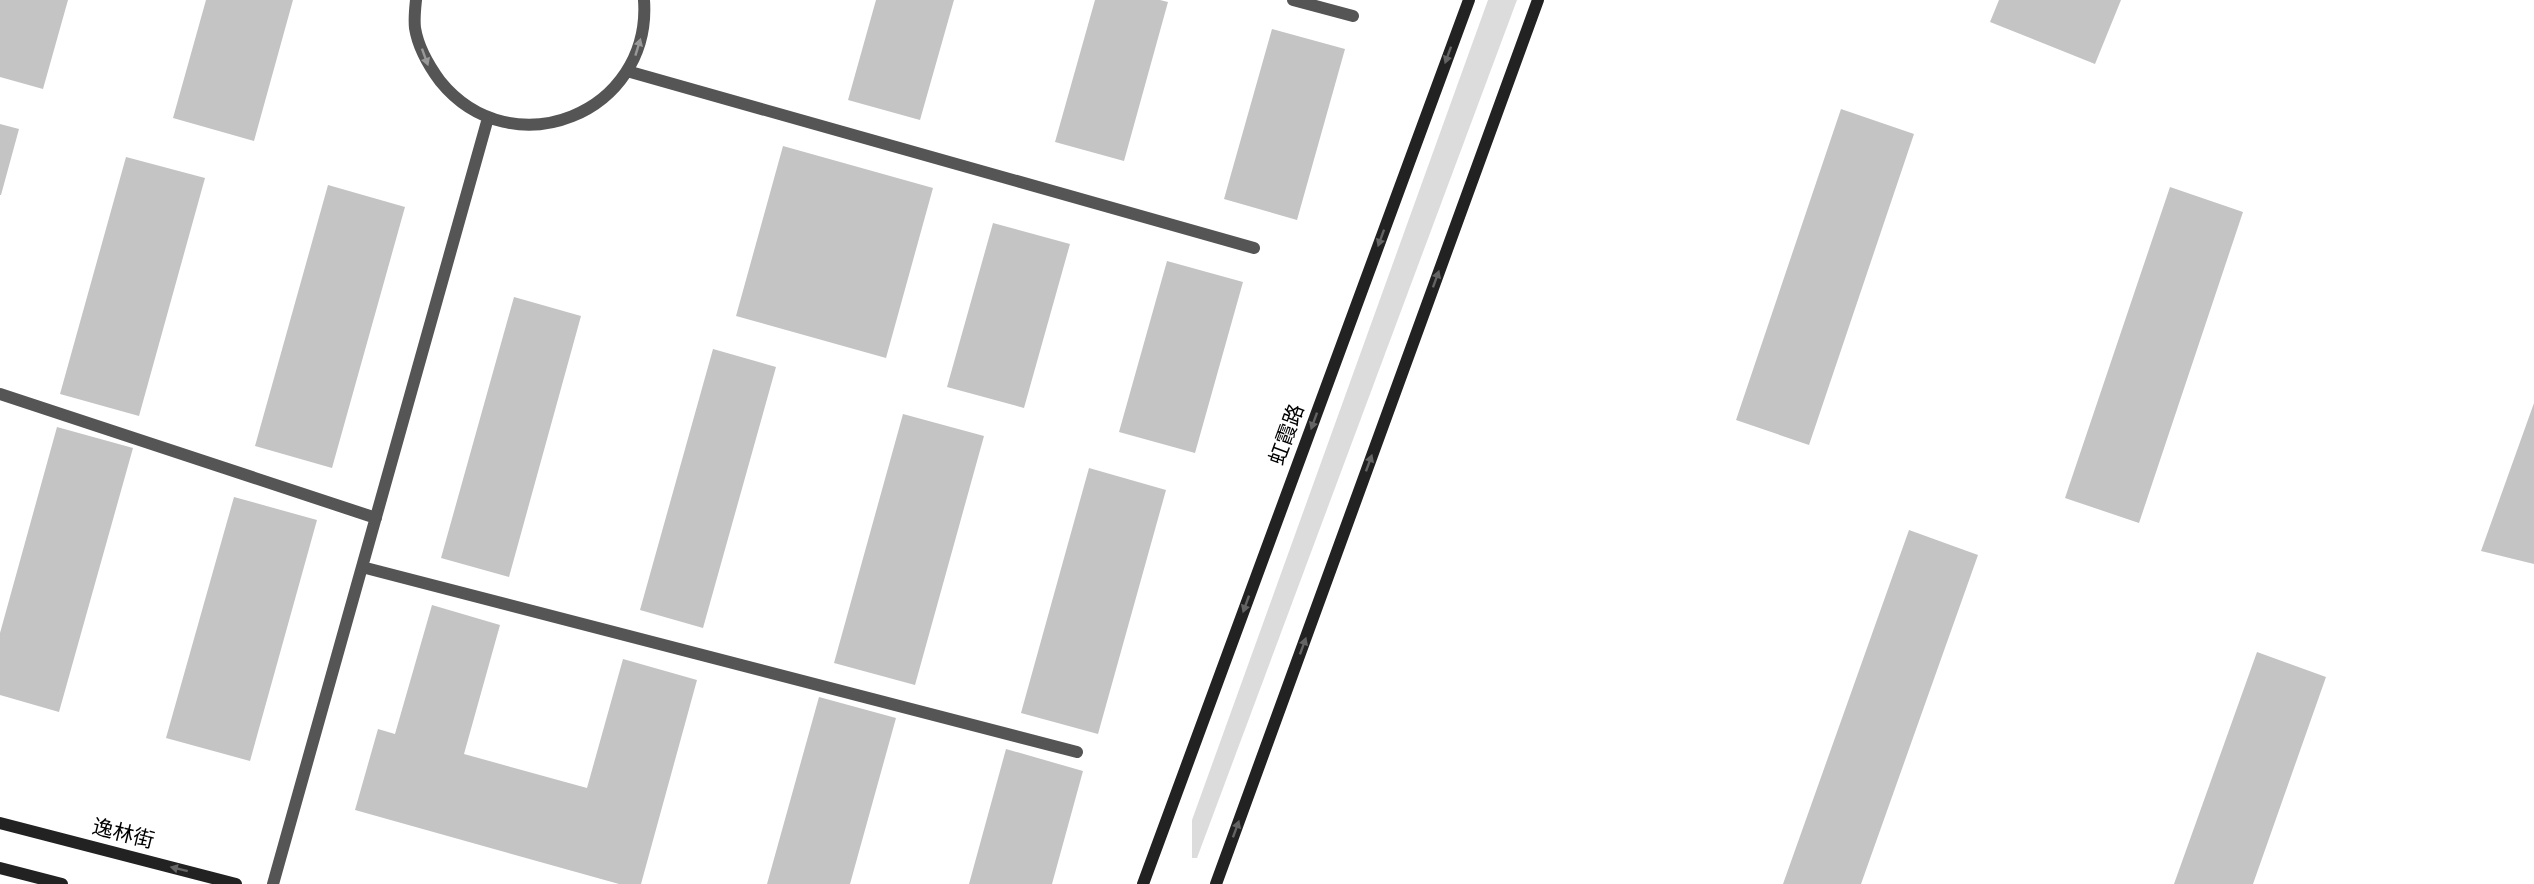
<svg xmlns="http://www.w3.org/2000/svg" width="2534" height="884" font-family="Overpass,'Noto Sans SC',sans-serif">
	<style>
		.green { fill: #dcdcdc }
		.building { fill: #c4c4c4 }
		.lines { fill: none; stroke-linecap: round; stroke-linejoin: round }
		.street { stroke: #555; stroke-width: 12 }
		.secondary { stroke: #222; stroke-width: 12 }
		.oneway { fill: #999 }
		.oneway2 { fill: #646464 }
		.labels { text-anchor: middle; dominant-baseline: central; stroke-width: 6; stroke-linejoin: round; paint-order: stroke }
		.street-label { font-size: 21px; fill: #000; stroke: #fff }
	</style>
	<rect width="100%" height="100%" fill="#fff"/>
	<path class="green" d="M1488 0H1517L1197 858H1192V820Z"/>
	<path class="building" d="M0 0H68L43 89 0 77Z
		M206 0H293L254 141 173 118Z
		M876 0H954L920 120 848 100Z
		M1095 0H1160L1168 2 1124 161 1055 142Z
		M1999 0H2121L2095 64 1990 22Z
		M1272 29 1345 49 1297 220 1224 199Z
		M1841 109 1914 134 1809 445 1736 420Z
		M0 124 19 129 1 195H0Z
		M783 146 933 188 886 358 736 316Z
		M126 157 205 178 139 416 60 394Z
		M328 185 405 207 332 468 255 446Z
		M2170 187 2243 212 2139 523 2065 498Z
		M993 223 1070 244 1024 408 947 387Z
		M1167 261 1243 282 1195 453 1119 432Z
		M514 297 581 316 509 577 441 558Z
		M713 349 776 367 703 628 640 610Z
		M2534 403V564L2481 551Z
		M903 414 984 436 915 685 834 663Z
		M57 427 133 448 59 712 0 695V633Z
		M1089 468 1166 490 1098 734 1021 713Z
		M234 497 317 520 250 761 166 738Z
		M1909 530 1978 555 1861 884H1783Z
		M432 605 500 625 464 754 587 788 623 659 697 680 641 884H619L355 810 378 729 395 734Z
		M2257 652 2326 677 2253 884H2174Z
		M819 697 896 718 850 884H767Z
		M1006 749 1083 771 1052 884H969Z"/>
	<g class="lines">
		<path class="street" d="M416 0C415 9 414 19 415 28 418 47 429 66 440 81 512 170 652 113 644 0
			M1293 0 1353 16
			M627 71 1254 248
			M0 394 376 518
			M362 567 1077 752
			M273 884 488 118"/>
		<path class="secondary" d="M0 823 236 884
			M0 868 62 884
			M1143 884 1469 0
			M1216 884 1538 0"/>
	</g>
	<defs><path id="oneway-solid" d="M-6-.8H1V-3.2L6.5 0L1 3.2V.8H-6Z" transform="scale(1.5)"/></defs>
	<g class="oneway">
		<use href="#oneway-solid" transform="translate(638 47) rotate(-73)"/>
		<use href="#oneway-solid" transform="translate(425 57) rotate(70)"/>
	</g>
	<g class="oneway2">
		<use href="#oneway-solid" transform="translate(1448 55) rotate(110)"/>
		<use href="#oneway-solid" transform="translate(1381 238) rotate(110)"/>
		<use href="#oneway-solid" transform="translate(1436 279) rotate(-70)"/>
		<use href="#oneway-solid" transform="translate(1314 421) rotate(110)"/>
		<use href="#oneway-solid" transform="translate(1369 463) rotate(-70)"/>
		<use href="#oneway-solid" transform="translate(1246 604) rotate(110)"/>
		<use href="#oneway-solid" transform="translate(1303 646) rotate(-70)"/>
		<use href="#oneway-solid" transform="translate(1236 829) rotate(-70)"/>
		<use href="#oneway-solid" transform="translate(179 869) rotate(-166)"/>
	</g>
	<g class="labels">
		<g class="street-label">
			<text transform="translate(1288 435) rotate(-70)">虹霞路</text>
			<text transform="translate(123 835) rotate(14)">逸林街</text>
		</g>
	</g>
</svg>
